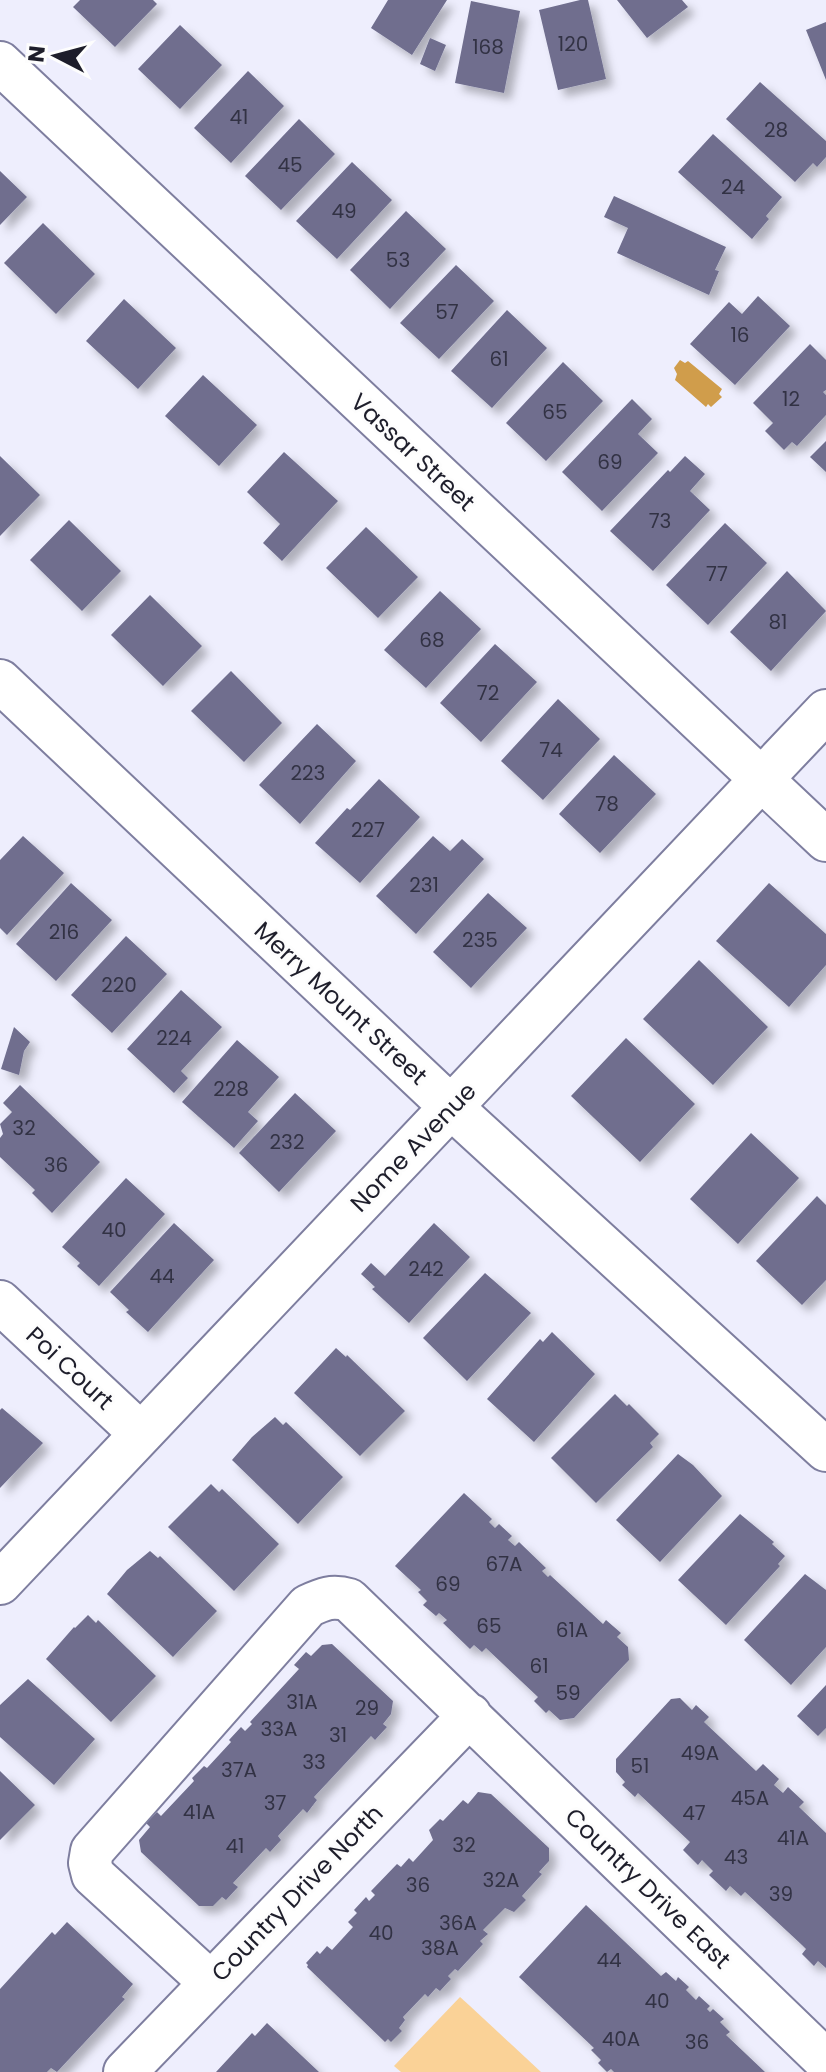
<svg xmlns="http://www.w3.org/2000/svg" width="826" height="2072" font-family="Poppins,sans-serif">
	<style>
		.green { fill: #fad297 }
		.water { fill: #d09d4b }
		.building { fill: #6f6e8e; filter: url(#shadow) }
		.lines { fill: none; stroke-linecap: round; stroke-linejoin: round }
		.minor-casing { stroke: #7e7e9f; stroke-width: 46 }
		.minor { stroke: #fff; stroke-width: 42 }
		.labels { text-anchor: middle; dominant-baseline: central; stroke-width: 6; stroke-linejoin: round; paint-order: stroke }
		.number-label { font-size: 20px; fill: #323244 }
		.street-label { font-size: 24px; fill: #1e1e2b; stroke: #fdfdfd }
	</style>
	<defs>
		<filter id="shadow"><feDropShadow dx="7" dy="7" stdDeviation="4" flood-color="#0004"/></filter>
	</defs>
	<rect width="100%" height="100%" fill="#eeeefd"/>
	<path class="green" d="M460 1997 470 2006 541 2072H401L394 2066Z"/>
	<path class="water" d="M680 360 685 363 688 361 722 389 719 394 722 397 711 407 708 404 706 407 675 380 677 374 674 368Z"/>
	<path class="building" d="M80 0H153L157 4 115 47 73 7Z
		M388 0H447L412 55 371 28Z
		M580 0H588L606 79 558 90 539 10Z
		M617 0H682L688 7 647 38Z
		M471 1 520 11 504 93 455 83Z
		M826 22V80L806 30Z
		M180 25 222 65 180 109 138 69Z
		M430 38 446 45 435 71 420 64Z
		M248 71 284 106 231 163 194 128Z
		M760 82 826 141V157L817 167 813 163 795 182 726 119Z
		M299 119 335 154 281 210 245 176Z
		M713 134 782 197 766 216 769 219 752 239 678 172Z
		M352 162 392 200 337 259 296 221Z
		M0 171 27 197 0 225Z
		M614 196 726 247 715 270 719 271 709 295 617 253 628 228 604 217Z
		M406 211 446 249 390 309 350 270Z
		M43 223 95 274 56 314 4 263Z
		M456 265 494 301 439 359 400 323Z
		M758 296 790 326 735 385 690 344 729 302 742 314Z
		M124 299 176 348 138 389 86 341Z
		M507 310 547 348 492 408 451 371Z
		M810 344 826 360V390L823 392 826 395V415L797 446 792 442 784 450 765 431 773 423 753 403Z
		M563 362 603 401 546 461 506 423Z
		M203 375 257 425 219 466 165 416Z
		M632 399 652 419 638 434 658 453 602 511 562 472Z
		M826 441V472L810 457Z
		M284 452 338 501 282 561 263 543 280 524 247 492Z
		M0 456 40 495 0 536Z
		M685 456 705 474 690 491 710 510 653 571 610 531 668 470 670 472Z
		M69 520 121 571 82 611 30 560Z
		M725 523 767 563 708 625 666 585Z
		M366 527 418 577 378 618 326 568Z
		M787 571 826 611 771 671 730 632Z
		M440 591 481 629 426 688 384 650Z
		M150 595 202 646 163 686 111 635Z
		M495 644 537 682 481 742 440 703Z
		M231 671 282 723 244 762 191 711Z
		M558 699 600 739 543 800 501 761Z
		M317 724 356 761 300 824 259 785Z
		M614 755 656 794 600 853 559 814Z
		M379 779 420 817 360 883 315 843 347 808 350 810Z
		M23 836 64 873 7 935 0 928V860Z
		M433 836 450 851 462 839 484 859 416 934 376 896Z
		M71 883 112 920 56 981 16 944Z
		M769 883 826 934V965L789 1007 716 941Z
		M488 893 527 928 471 988 433 952Z
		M126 936 167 974 112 1033 71 995Z
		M699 960 768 1027 713 1085 643 1019Z
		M181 990 222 1027 181 1071 188 1078 174 1093 127 1049Z
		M14 1027 30 1042 24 1051 19 1075 1 1069Z
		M626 1038 695 1104 640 1162 571 1096Z
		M237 1040 279 1077 248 1112 258 1121 234 1148 182 1102Z
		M20 1085 100 1162 52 1213 32 1193 35 1190 0 1157V1138L3 1134 0 1124 12 1112 3 1103Z
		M295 1093 336 1131 279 1192 239 1153Z
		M751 1133 799 1178 738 1244 690 1199Z
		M126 1178 165 1214 99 1286 77 1266 80 1263 62 1247Z
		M817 1196 826 1205V1280L802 1305 756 1261Z
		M174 1223 214 1260 148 1332 126 1312 129 1310 110 1292Z
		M434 1223 470 1257 409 1323 372 1289 375 1287 361 1274 371 1263 385 1276Z
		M485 1273 531 1313 467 1381 423 1338Z
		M552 1332 595 1374 534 1442 487 1399 540 1339 543 1342Z
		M336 1348 346 1357 347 1355 405 1411 360 1456 294 1393Z
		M615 1394 627 1406 629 1404 659 1434 650 1443 653 1447 596 1503 551 1458Z
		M2 1408 43 1443 0 1488V1410Z
		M275 1417 283 1425 286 1422 343 1477 298 1524 232 1460 252 1437Z
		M678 1454 693 1465 722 1496 660 1562 616 1520Z
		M211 1484 219 1492 222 1489 279 1544 234 1591 168 1527Z
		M464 1493 492 1519 489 1522 495 1528 499 1524 512 1536 508 1540 515 1546 519 1542 546 1568 542 1571 548 1577 550 1575 603 1624 606 1620 621 1633 617 1637 628 1647 629 1660 574 1718 560 1720 549 1710 546 1713 534 1701 538 1697 486 1648 482 1652 474 1645 470 1649 443 1623 447 1620 439 1613 436 1616 423 1605 427 1601 418 1592 421 1590 395 1566Z
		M740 1514 774 1542 772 1544 785 1556 778 1564 780 1566 726 1625 678 1580Z
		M150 1551 158 1558 160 1556 217 1611 173 1657 107 1594 127 1570Z
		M805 1574 826 1590V1647L791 1685 744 1640Z
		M88 1615 96 1623 98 1620 156 1676 111 1722 46 1659 74 1627 75 1628Z
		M332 1644 393 1701 391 1714 383 1724 387 1727 375 1740 371 1736 314 1797 317 1800 307 1813 303 1809 278 1836 281 1840 270 1852 266 1848 233 1883 238 1887 226 1900 222 1897 213 1906H199L141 1852 139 1840 150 1827 146 1823 157 1812 161 1816 194 1781 192 1778 204 1766 207 1768 231 1742 229 1740 241 1727 245 1731 252 1724 250 1722 299 1669 294 1665 306 1652 311 1656 322 1645Z
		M28 1679 95 1739 54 1785 0 1737V1705Z
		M826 1685V1728L818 1736 797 1716Z
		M680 1698 692 1710 696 1705 709 1717 704 1722 756 1771 763 1764 779 1779 774 1785 783 1793 788 1787 804 1802 799 1807 826 1833V1968L818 1961 814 1966 802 1954 806 1949 802 1945 745 1892 741 1896 730 1886 726 1891 709 1875 713 1871 702 1860 698 1865 683 1850 690 1842 638 1793 635 1797 622 1785 625 1782 616 1772V1759L671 1699Z
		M0 1771 35 1805 0 1840Z
		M478 1792 491 1794 549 1848V1861L539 1872 542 1874 522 1896 526 1900 514 1912 505 1908 483 1930 488 1934 480 1941 483 1944 458 1971 455 1969 448 1976 451 1979 440 1991 436 1988 428 1997 425 1994 403 2017 405 2020 399 2028 402 2031 391 2042 388 2039 385 2042 307 1967 308 1965 306 1963 317 1951 320 1954 327 1946 332 1950 353 1927 348 1922 357 1913 354 1910 366 1897 369 1901 375 1895 371 1891 397 1864 401 1867 409 1858 413 1862 433 1840 429 1830 440 1819 443 1821 463 1800 468 1804Z
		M586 1905 661 1976 666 1972 676 1981 678 1977 689 1987 686 1990 696 2000 699 1996 710 2006 707 2009 710 2012 713 2009 724 2019 720 2022 730 2032 726 2035 765 2072H614L611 2069 607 2072 598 2063 601 2060 591 2050 594 2048 519 1977Z
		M67 1922 133 1984 122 1997 125 1999 57 2072 51 2068 47 2072H0V1989L52 1932 55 1935Z
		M267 2023 319 2072H216L252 2033 255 2036Z"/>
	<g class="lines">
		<g class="minor-casing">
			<path id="minor" d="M0 63 826 840
				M0 681 451 1107 826 1450
				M0 1302 140 1433
				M0 1583 826 711
				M211 1983 93 1875 90 1863 92 1851 308 1606C323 1599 332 1595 349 1600L826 2061
				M125 2072 470 1715"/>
		</g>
		<use href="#minor" class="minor"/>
	</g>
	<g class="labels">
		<g class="number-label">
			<text x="573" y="44">120</text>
			<text x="488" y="47">168</text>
			<text x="239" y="117">41</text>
			<text x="776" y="130">28</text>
			<text x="290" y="165">45</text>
			<text x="733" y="187">24</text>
			<text x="344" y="211">49</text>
			<text x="398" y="260">53</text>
			<text x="447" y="312">57</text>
			<text x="740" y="335">16</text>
			<text x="499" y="359">61</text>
			<text x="791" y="399">12</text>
			<text x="555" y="412">65</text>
			<text x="610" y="462">69</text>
			<text x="660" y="521">73</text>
			<text x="717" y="574">77</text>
			<text x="778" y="622">81</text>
			<text x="432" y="640">68</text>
			<text x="488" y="693">72</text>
			<text x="551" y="750">74</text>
			<text x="308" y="773">223</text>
			<text x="607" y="804">78</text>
			<text x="368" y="830">227</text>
			<text x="424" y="885">231</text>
			<text x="64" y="932">216</text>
			<text x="480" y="940">235</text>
			<text x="119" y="985">220</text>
			<text x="174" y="1038">224</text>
			<text x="231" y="1089">228</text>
			<text x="24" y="1128">32</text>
			<text x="287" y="1142">232</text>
			<text x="56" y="1165">36</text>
			<text x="114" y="1230">40</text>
			<text x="426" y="1269">242</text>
			<text x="162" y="1276">44</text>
			<text x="504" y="1564">67A</text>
			<text x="448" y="1584">69</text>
			<text x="489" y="1626">65</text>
			<text x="572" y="1630">61A</text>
			<text x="539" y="1666">61</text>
			<text x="568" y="1693">59</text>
			<text x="302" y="1702">31A</text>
			<text x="367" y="1708">29</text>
			<text x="279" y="1729">33A</text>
			<text x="338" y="1735">31</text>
			<text x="700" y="1753">49A</text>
			<text x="314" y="1762">33</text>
			<text x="640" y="1766">51</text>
			<text x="239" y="1770">37A</text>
			<text x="750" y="1798">45A</text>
			<text x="275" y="1803">37</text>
			<text x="199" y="1812">41A</text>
			<text x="694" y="1813">47</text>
			<text x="793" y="1838">41A</text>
			<text x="464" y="1845">32</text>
			<text x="235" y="1846">41</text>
			<text x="736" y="1857">43</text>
			<text x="501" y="1880">32A</text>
			<text x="418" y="1885">36</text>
			<text x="781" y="1894">39</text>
			<text x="458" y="1923">36A</text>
			<text x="381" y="1933">40</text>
			<text x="440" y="1948">38A</text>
			<text x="609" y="1960">44</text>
			<text x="657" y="2001">40</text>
			<text x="621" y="2039">40A</text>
			<text x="697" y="2042">36</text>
		</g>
		<g class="street-label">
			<text transform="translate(413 452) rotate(43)">Vassar Street</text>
			<text transform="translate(341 1003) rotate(43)">Merry Mount Street</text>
			<text transform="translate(413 1147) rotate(-46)">Nome Avenue</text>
			<text transform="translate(70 1368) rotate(43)">Poi Court</text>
			<text transform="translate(648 1888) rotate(44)">Country Drive East</text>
			<text transform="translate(297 1893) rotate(-46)">Country Drive North</text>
		</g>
	</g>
	<g transform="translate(56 56) rotate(276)" stroke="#fdfdfd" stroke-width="6" paint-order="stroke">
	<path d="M0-6L14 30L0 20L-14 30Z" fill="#1e1e2b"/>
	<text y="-12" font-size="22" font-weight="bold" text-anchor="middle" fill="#1e1e2b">N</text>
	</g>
</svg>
